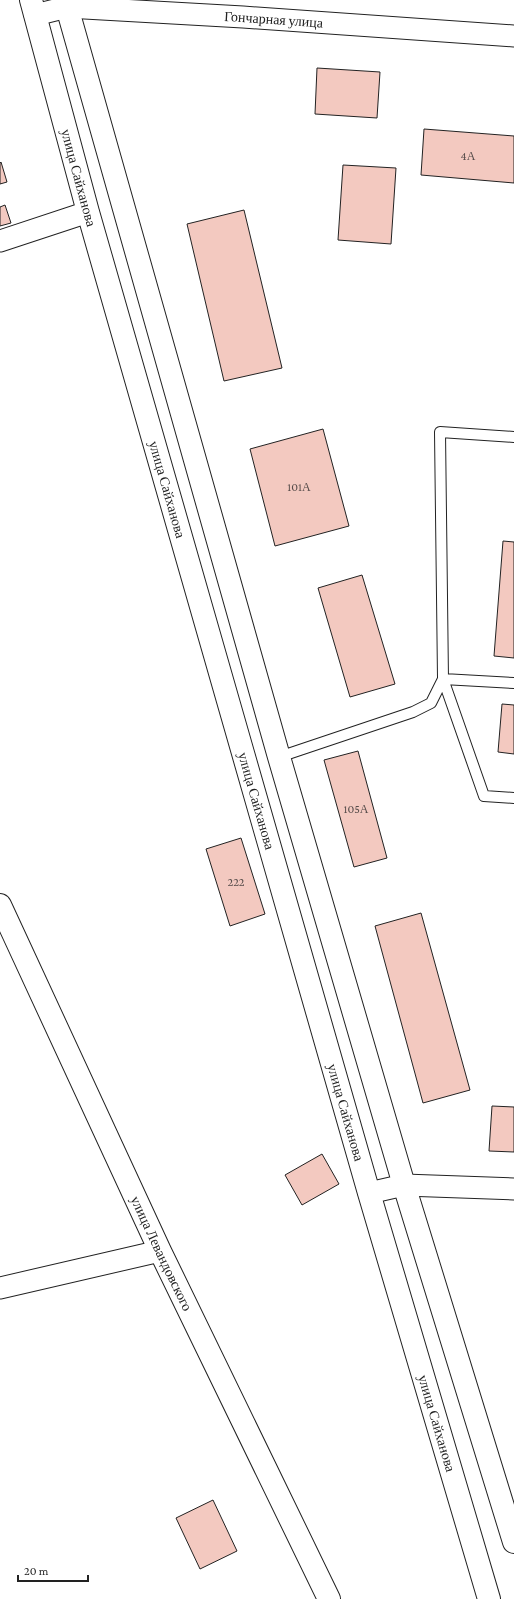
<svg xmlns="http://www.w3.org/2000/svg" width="514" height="1599" font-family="'Crimson Pro',serif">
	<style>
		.building { fill: #f3c9c0; stroke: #222 }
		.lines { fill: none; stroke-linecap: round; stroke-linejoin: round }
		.service-casing { stroke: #222; stroke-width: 12 }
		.minor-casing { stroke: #222; stroke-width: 23 }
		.tertiary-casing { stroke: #222; stroke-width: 24 }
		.primary-casing { stroke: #222; stroke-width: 24 }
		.service { stroke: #fff; stroke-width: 10 }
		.minor { stroke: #fff; stroke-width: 21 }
		.tertiary { stroke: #fff; stroke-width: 22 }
		.primary { stroke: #fff; stroke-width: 22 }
		.labels { text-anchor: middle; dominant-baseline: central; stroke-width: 3; stroke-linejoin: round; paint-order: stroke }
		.number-label { font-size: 12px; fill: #564c4a }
		.street-label { font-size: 14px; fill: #222; stroke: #fff }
	</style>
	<rect width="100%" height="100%" fill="#fff"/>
	<path class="building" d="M317 68 380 72 377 118 315 114Z
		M424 129 514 136V183L421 175Z
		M1 162 7 182 0 184V163Z
		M343 165 396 168 391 244 338 240Z
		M5 205 11 223 0 226V207Z
		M244 210 282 368 224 381 187 224Z
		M323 429 349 526 275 546 250 449Z
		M503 541 514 542V658L494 656Z
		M362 575 395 684 350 697 318 588Z
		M502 704 514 705V754L498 752Z
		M358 751 387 858 354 867 324 760Z
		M241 838 265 914 230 926 206 849Z
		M421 913 470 1090 423 1103 375 926Z
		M492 1106 514 1107V1152L489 1151Z
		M322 1154 339 1184 302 1205 285 1175Z
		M213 1500 237 1551 200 1569 176 1518Z"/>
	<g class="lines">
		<g class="service-casing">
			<path id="service" d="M514 683 443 679 484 796 514 798
				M279 757 413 712 431 703 443 679 440 432 514 437"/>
		</g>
		<g class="minor-casing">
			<g id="minor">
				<path id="s1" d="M35 15 67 7 243 17 514 36"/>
				<path d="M0 241 88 212"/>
				<path d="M369 1193 404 1185 514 1189"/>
				<path d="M0 1288 160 1251"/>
			</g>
		</g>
		<g class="tertiary-casing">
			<g id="tertiary">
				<path id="s2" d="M0 905 160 1251 329 1599"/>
			</g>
		</g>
		<g class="primary-casing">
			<g id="primary">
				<path id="s3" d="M31 0 88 212 369 1193 489 1599"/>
				<path d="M65 0 279 757 404 1185 514 1542"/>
			</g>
		</g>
		<use href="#service" class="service"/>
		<use href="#minor" class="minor"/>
		<use href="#tertiary" class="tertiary"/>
		<use href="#primary" class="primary"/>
	</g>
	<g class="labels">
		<g class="number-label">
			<text x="468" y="156">4А</text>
			<text x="299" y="487">101А</text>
			<text x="356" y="809">105А</text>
			<text x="236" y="882">222</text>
		</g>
		<g class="street-label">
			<text stroke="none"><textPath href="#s1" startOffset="240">Гончарная улица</textPath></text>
			<text stroke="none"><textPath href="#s3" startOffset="184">улица Сайханова</textPath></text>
			<text stroke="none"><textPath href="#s3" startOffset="508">улица Сайханова</textPath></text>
			<text stroke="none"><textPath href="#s3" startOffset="832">улица Сайханова</textPath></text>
			<text stroke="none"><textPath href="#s3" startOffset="1156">улица Сайханова</textPath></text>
			<text stroke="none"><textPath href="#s2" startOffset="384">улица Левандовского</textPath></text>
			<text stroke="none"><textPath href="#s3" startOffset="1480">улица Сайханова</textPath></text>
		</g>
	</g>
	<path d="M18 1575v6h70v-6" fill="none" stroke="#222222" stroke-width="2"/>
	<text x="24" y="1575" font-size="12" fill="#222222" stroke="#ffffff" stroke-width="3" paint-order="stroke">20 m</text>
</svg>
